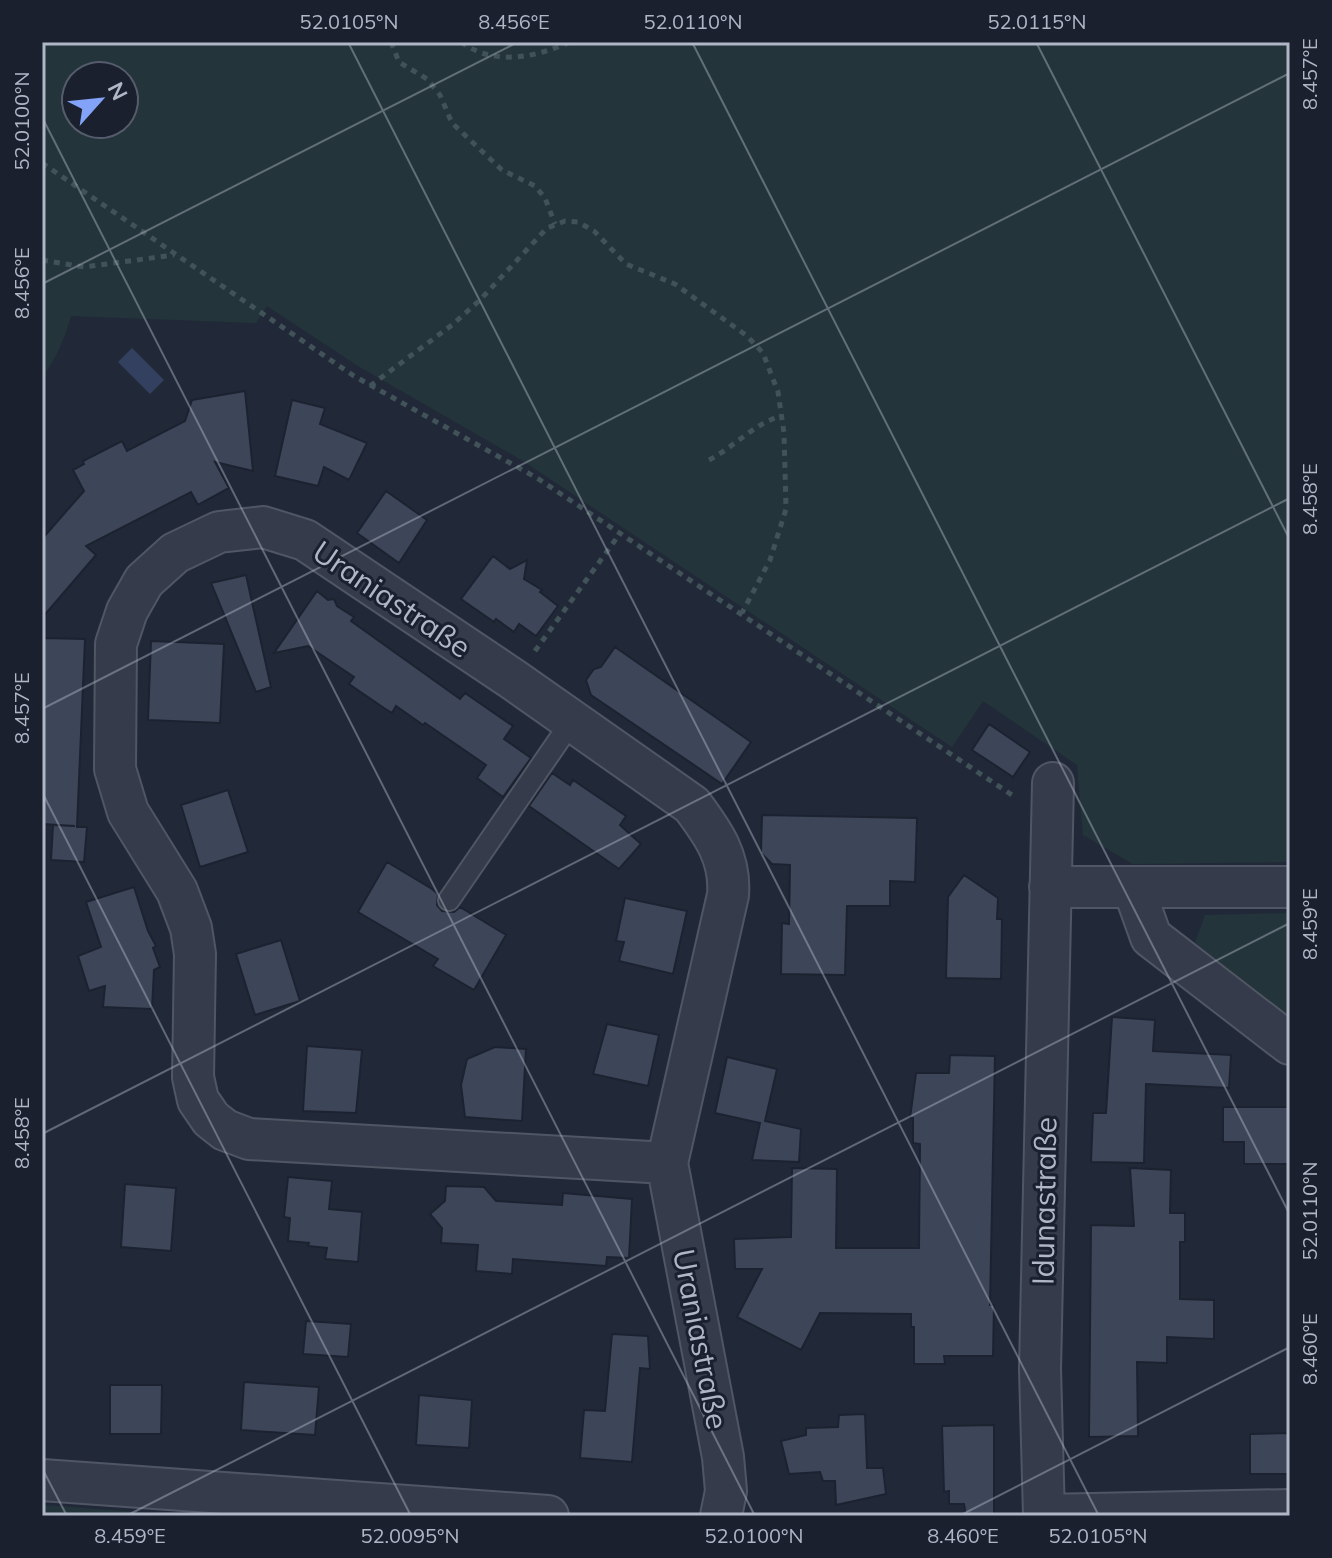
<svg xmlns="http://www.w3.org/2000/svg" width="1332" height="1558" font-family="Mulish,sans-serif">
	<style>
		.green { fill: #23353a; fill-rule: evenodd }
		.water { fill: #33405f }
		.building { fill: #3d4659; stroke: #1c2230; stroke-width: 2 }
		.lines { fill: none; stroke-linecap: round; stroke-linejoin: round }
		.lane-casing { stroke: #505664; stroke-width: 24 }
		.street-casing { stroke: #505664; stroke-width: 44 }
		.path { stroke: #415258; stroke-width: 5; stroke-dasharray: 6 6; stroke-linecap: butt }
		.lane { stroke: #353b4a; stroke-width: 20 }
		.street { stroke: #353b4a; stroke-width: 40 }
		.ticks { fill: none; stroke: #b0b6c6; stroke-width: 2; stroke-opacity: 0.45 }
		.labels { text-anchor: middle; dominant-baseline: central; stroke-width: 6; stroke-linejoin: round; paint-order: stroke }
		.street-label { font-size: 30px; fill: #b0b6c6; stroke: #1a202e }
		.neatline { fill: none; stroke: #b0b6c6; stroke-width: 3 }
		.ticks-label { font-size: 20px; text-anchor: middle; fill: #b0b6c6 }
	</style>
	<rect width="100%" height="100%" fill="#212939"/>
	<path class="green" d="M42 42H1290V862L1133 864 1083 835 1077 765 983 701 952 747 523 461 358 366 267 306 256 323 71 316C64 339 57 358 42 377ZM76 76H124V124H76Z
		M1290 913V1016L1195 943 1205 915Z
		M42 1505 193 1516H42Z"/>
	<path class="water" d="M132 348 164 380 150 394 118 362Z"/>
	<path class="building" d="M245 391 253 471 215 462 229 488 198 505 191 492 86 546 96 555 42 618V539L84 491 73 470 84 464 83 461 122 441 127 451 185 421 192 400Z
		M292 400 325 408 320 424 367 443 349 480 324 467 318 486 275 476Z
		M386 491 427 520 399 563 357 533Z
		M493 556 510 569 527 560 524 579 542 590 540 592 558 606 536 636 519 624 514 632 496 619 494 622 461 599Z
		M246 575 271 687 256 692 211 583Z
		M317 591 328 600 334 599 337 606 354 617 351 621 460 699 465 693 513 726 504 739 531 758 503 797 477 778 486 765 425 723 423 725 396 706 392 713 384 708 349 684 354 677 308 646 274 653Z
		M42 638 85 639 77 827H87L84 862 51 860 53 825 75 826 42 824Z
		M151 641 224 644 220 723 148 720Z
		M615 647 751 742 722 784 591 695 586 680 594 669 601 667Z
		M989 724 1030 752 1013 777 972 750Z
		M552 773 570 785 573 780 626 816 620 825 641 844 619 869 529 806Z
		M228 790 248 852 200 867 181 805Z
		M762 815 917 818 915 882 890 881V906H847L845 975 781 974 782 923 789 924 790 865 772 864 761 853Z
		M387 862 432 889 438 894 437 905 442 911 454 912 460 907 506 935 474 990 433 966 438 959 358 912Z
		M964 875 998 898 997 919H1002L1001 979 946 978 948 897Z
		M134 887 148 931 156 946 153 948 160 967 154 970 152 1009 103 1007 105 986 89 991 78 956 101 947 86 902Z
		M625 898 687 911 673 974 619 961 624 942 616 941Z
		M281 940 300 1001 255 1015 236 954Z
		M1112 1017 1155 1020 1153 1051 1231 1055 1229 1088 1146 1084 1144 1163 1091 1162 1093 1113H1106Z
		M607 1024 659 1035 648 1086 593 1074Z
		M307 1046 362 1050 356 1113 303 1111Z
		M495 1047 526 1049 522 1121 465 1117 461 1085 467 1059Z
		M950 1055 995 1056 990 1305H994L993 1356H944L945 1364H914V1327H911V1314L820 1313 801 1350 737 1317 762 1269H735L734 1239 791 1237 792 1168 837 1169 836 1248H919L920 1144 913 1143V1118H910L916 1073H949Z
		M727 1057 777 1069 765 1121 801 1129 799 1162 752 1160 760 1123 715 1113Z
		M1223 1107H1290V1164H1244V1142H1223Z
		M1130 1168 1171 1170 1170 1213H1185V1242H1180V1299L1214 1300V1339L1167 1337V1363L1137 1362 1138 1436 1089 1437 1091 1225 1134 1226Z
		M288 1177 332 1181 329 1209 362 1212 358 1262 325 1259 327 1248 308 1246 309 1243 288 1241 290 1218 284 1217Z
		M125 1184 176 1188 171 1251 121 1247Z
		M446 1186 484 1187 496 1201 562 1205 563 1193 632 1199 629 1258 607 1257 606 1266 513 1259 512 1274 476 1271 478 1245 441 1243 442 1228 430 1214 445 1201Z
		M306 1321 351 1324 348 1357 303 1354Z
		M612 1334 648 1336 650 1369 640 1368 632 1462 580 1458 584 1410 605 1411Z
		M244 1382 319 1387 315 1435 241 1430Z
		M110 1385H162L161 1434H110Z
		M419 1395 472 1400 469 1448 416 1445Z
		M865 1414 867 1468H883L886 1494 836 1505 835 1481H823L820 1472 789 1474 781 1441 806 1435V1428L838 1427 839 1415Z
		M994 1425V1516H966L964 1504H949V1491L944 1492 942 1426Z
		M1288 1433 1289 1474H1250V1434Z"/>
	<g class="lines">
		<g class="lane-casing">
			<path id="lane" d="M449 900 572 721"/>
		</g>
		<g class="street-casing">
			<path id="street" d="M1050 887H1290
				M1133 887 1151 937 1290 1044
				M667 1163 249 1139 225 1130 211 1119 198 1100 193 1077 195 954 191 928 177 891 128 812 115 769 116 644 127 611 144 581 175 553 219 532 263 527 305 540 514 680 692 805C713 833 731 858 728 895L667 1163 723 1457 726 1491 721 1516
				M42 1480 548 1516
				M1044 1515 1290 1510
				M1044 1516 1040 1369 1053 783"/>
		</g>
		<path class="path" d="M391 42 399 62 427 79 440 95 452 123 502 170 535 186 545 198 555 224
			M461 42C494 66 534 58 570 42
			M42 163 354 376 537 478 1015 797
			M42 260 84 267 174 255
			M370 386 452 325 480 300 547 228 565 221 578 222 594 231 626 264 675 284 747 336 763 353 778 392 784 433 786 509 770 560 742 613
			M709 460C734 447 755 423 781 416
			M535 651 621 532"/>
		<use href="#lane" class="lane"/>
		<use href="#street" class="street"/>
	</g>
	<path class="ticks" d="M348 42 1099 1516M692 42 1290 1215M1036 42 1290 540M42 117 755 1516M42 284 518 42M42 709 1290 73M42 792 411 1516M42 1134 1290 498M42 1468 67 1516M126 1516 1290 923M959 1516 1290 1347"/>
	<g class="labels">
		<g class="street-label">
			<text transform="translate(392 599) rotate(34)">Uraniastraße</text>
			<text transform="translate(1044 1201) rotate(-89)">Idunastraße</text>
			<text transform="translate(701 1339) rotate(79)">Uraniastraße</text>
		</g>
	</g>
	<rect width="1332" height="1558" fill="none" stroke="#1a202e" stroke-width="88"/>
	<g transform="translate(100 100) rotate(63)"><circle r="38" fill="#1a202e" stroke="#565c6b" stroke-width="2"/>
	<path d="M0-6L14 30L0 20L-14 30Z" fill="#83a3f8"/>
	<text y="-12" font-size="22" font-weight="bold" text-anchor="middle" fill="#b0b6c6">N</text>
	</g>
	<rect x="44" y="44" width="1244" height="1470" class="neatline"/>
	<g class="ticks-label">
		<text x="349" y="29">52.0105°N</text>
		<text x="514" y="29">8.456°E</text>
		<text x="693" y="29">52.0110°N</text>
		<text x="1037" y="29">52.0115°N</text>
		<text transform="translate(1310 74) rotate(-90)" y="7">8.457°E</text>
		<text transform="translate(22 121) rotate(-90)" y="7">52.0100°N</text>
		<text transform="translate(22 283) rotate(-90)" y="7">8.456°E</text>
		<text transform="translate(1310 499) rotate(-90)" y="7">8.458°E</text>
		<text transform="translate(22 708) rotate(-90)" y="7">8.457°E</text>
		<text transform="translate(1310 924) rotate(-90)" y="7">8.459°E</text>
		<text transform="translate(22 1133) rotate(-90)" y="7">8.458°E</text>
		<text transform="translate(1310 1211) rotate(-90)" y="7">52.0110°N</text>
		<text transform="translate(1310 1349) rotate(-90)" y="7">8.460°E</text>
		<text x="130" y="1543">8.459°E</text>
		<text x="410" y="1543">52.0095°N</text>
		<text x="754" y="1543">52.0100°N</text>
		<text x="963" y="1543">8.460°E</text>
		<text x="1098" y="1543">52.0105°N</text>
	</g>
</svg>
